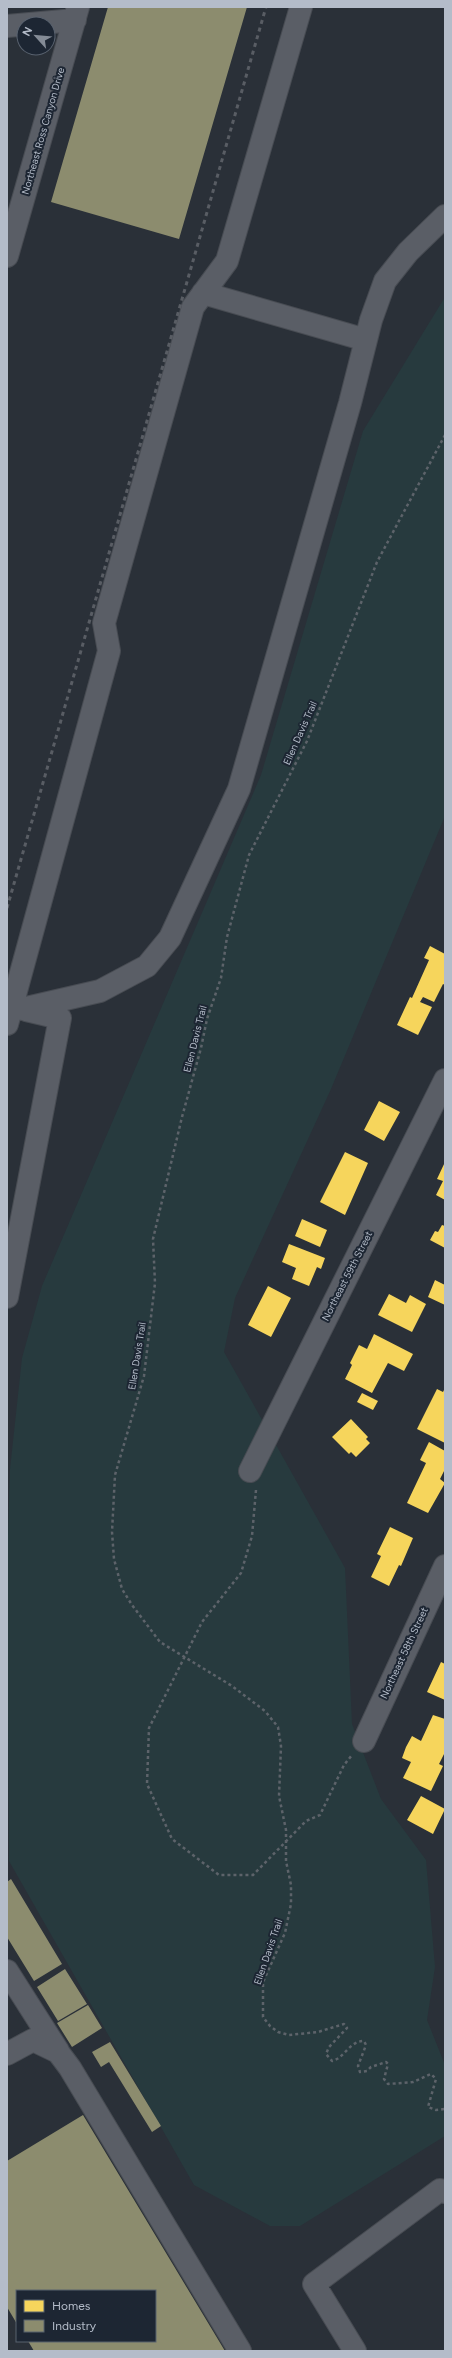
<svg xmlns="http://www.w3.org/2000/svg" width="452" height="2358" font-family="Figtree,sans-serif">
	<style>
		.green { fill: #273a3e }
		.homes { fill: #f6d55c }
		.industry { fill: #8c8c6e }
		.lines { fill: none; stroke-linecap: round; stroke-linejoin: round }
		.minor-casing { stroke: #484c53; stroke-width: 24 }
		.path { stroke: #5d636a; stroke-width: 2.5; stroke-dasharray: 3 3; stroke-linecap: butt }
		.minor { stroke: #5a5e66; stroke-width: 22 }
		.rail { stroke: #595d64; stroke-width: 3; stroke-dasharray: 4 4; stroke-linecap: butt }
		.labels { text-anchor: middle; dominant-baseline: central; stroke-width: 4; stroke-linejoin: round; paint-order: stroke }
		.street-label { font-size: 10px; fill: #b4bcc9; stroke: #1d2633 }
	</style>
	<rect width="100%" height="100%" fill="#2a3038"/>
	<path class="green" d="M445 297V816L331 1089 235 1298 224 1352 345 1568 352 1724 381 1799 426 1860 435 1967 427 2020 445 2065V2136L300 2226H270L194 2185 9 1861 7 1569 10 1469 22 1358 42 1286 261 775 363 431Z"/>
	<path class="homes" d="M430 946 445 954V985L443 984 434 1002 423 997 420 1002 432 1007 418 1035 397 1025 410 997 412 998 429 960 424 958Z
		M379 1101 400 1112 384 1141 364 1130Z
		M345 1152 368 1163 345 1215 320 1202Z
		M445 1162V1200L436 1195 443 1181 437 1179Z
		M302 1219 327 1230 320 1247 295 1236Z
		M442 1225 445 1226V1248L430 1240 435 1231 438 1232Z
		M289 1244 325 1258 321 1269 317 1267 309 1286 292 1279 296 1268 282 1262Z
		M435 1280 445 1285V1305L428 1297Z
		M268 1286 291 1298 271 1337 248 1325Z
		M389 1294 406 1303 410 1295 426 1304 412 1332 378 1315Z
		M374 1334 413 1354 404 1371 388 1363 372 1393 345 1379 352 1365 350 1363 359 1345 367 1349Z
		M445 1388V1443L417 1429 437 1389 443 1392Z
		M362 1393 378 1401 373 1410 357 1402Z
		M351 1419 368 1437 366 1439 370 1443 356 1457 351 1452 349 1454 332 1437Z
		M429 1442 445 1451V1469L440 1479 445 1483 428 1513 407 1503 426 1463 420 1460Z
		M390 1527 413 1538 401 1566 399 1565 389 1586 371 1577 381 1556 377 1554Z
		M441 1662 445 1664V1700L427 1692Z
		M433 1715 445 1719V1752L439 1764 443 1766 431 1791 403 1778 411 1762 402 1758 406 1747 412 1736 421 1741Z
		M421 1796 445 1809 433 1834 407 1820Z"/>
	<path class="industry" d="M108 7H247L179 239 51 202Z
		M11 1879 62 1964 34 1981 7 1937V1882Z
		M65 1969 87 2004 58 2021 37 1987Z
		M88 2005 102 2028 72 2047 57 2023Z
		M110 2042 161 2126 152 2132 109 2062 101 2067 92 2052Z
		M83 2115 225 2351H34L28 2341H155V2291H17V2324L7 2307V2161Z"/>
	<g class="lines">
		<g class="minor-casing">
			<path id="minor" d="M7 26 75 20
				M7 256 78 7
				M203 293 366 340
				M22 1009 100 991 147 966 170 938 239 789 350 403 371 320 385 281 408 252 445 216
				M7 1024 109 651 104 623 193 307 227 261 301 7
				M7 1297 60 1018 26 1010
				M250 1471 445 1080
				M364 1741 445 1566
				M7 1971 58 2051
				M7 2054 33 2040 58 2052 70 2068 240 2351
				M355 2351 314 2284 440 2190 445 2192"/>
		</g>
		<path class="path" d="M445 435 377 562 307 741 249 855 227 937 221 978 207 1019 201 1048 182 1117 153 1239 155 1283 144 1376 115 1475 112 1532 114 1559 122 1589 132 1605 160 1642 232 1686 265 1711 278 1727 281 1746 279 1796 286 1830V1861L291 1885V1904L285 1933 263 1982V2017L270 2026 278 2032 289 2035 318 2032 344 2024 347 2028 329 2047 326 2054 332 2061C345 2058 349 2041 364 2041L366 2045 358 2066 360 2072 367 2071 371 2067 386 2062 388 2064 384 2079 388 2084 413 2082 431 2074 436 2079 428 2107 436 2110 445 2109
			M256 1490 252 1536 241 1573 202 1622 149 1728 147 1784 172 1839 219 1875H253L306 1821 320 1815 344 1765 352 1755"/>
		<use href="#minor" class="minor"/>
		<path class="rail" d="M7 908 266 7"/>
	</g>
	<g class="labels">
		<g class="street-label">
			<text transform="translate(43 131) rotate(-74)">Northeast Ross Canyon Drive</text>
			<text transform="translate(300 733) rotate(-66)">Ellen Davis Trail</text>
			<text transform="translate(195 1039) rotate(-76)">Ellen Davis Trail</text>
			<text transform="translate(347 1276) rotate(-63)">Northeast 59th Street</text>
			<text transform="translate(137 1356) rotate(-81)">Ellen Davis Trail</text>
			<text transform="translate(404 1653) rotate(-65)">Northeast 58th Street</text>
			<text transform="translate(268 1952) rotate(-71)">Ellen Davis Trail</text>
		</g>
	</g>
	<rect width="452" height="2358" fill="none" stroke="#b4bcc9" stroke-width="16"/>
	<rect x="16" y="2290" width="140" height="52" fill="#1d2633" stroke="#59626f"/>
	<rect x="24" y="2300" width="20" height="12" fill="#f6d55c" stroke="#59626f"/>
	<text x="52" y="2310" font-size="12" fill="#b4bcc9">Homes</text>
	<rect x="24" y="2320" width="20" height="12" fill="#8c8c6e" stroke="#59626f"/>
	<text x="52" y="2330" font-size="12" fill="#b4bcc9">Industry</text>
	<g transform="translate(36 36) rotate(297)"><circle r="19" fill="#1d2633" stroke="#59626f"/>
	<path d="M0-3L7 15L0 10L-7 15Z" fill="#848b96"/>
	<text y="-6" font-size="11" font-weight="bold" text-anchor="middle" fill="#b4bcc9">N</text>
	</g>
</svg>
